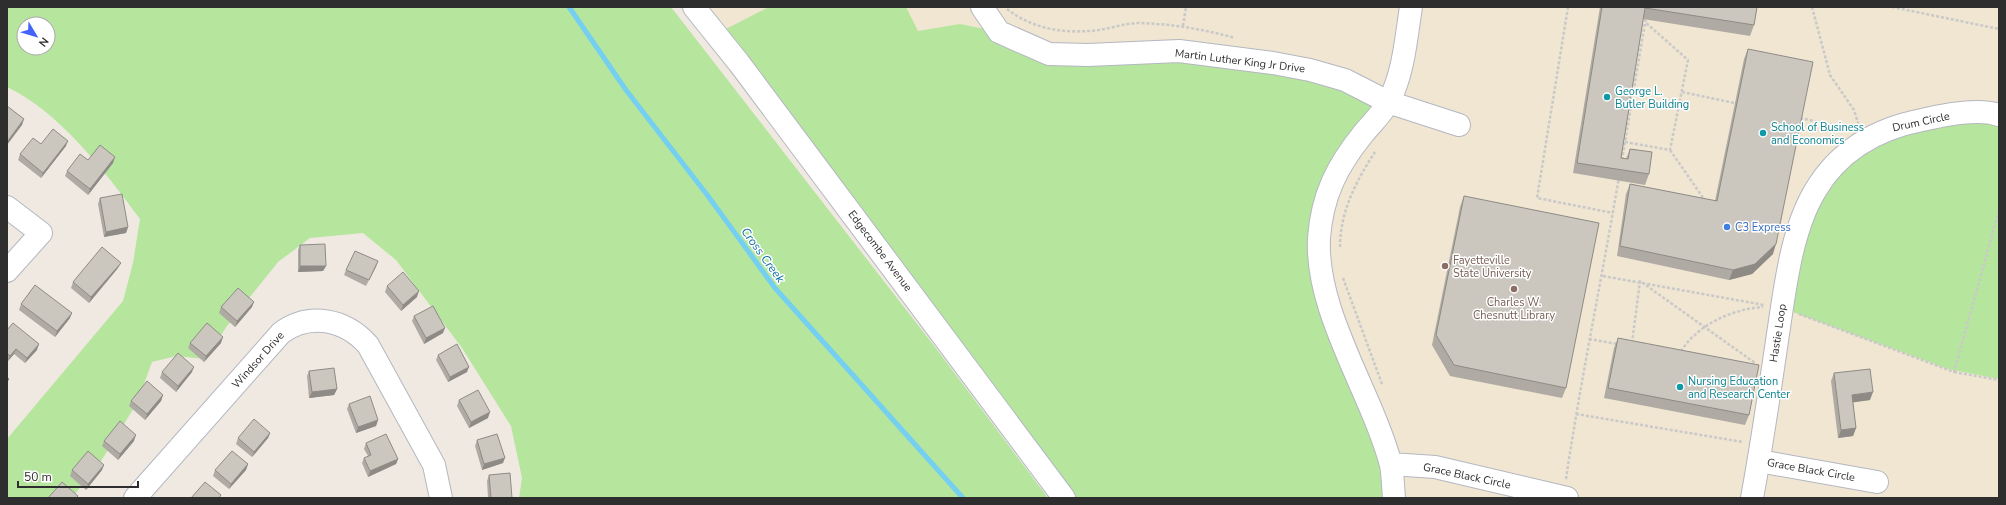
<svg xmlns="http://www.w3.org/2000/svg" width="2006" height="505" font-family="'Nunito Sans',sans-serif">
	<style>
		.education { fill: #f0e6d1 }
		.green { fill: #b6e59e; fill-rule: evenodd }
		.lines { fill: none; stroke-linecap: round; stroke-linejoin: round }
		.stream { stroke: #75cff0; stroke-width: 5 }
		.minor-casing { stroke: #b4b7c1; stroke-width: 24 }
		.path { stroke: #c9c9c9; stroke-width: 2.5; stroke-dasharray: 3 2; stroke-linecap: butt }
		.minor { stroke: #fff; stroke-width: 22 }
		.wall { fill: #afaba4 }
		.shaded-wall { fill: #8e8b86 }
		.building { fill: #cbc7bf; stroke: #8e8b86 }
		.culture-dot { fill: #0f9aa8; stroke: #fff; stroke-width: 1.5 }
		.shop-dot { fill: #3f7fe0; stroke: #fff; stroke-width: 1.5 }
		.education-dot { fill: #8d6e63; stroke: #fff; stroke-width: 1.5 }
		.labels { text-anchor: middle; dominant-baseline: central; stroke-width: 3; stroke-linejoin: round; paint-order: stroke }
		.street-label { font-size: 11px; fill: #2e2e2e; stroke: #fff }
		.culture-label { font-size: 11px; fill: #0d838f; stroke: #fff; text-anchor: start }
		.shop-label { font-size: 11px; fill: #366cbe; stroke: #fff; text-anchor: start }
		.education-label { font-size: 11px; fill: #785e54; stroke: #fff; text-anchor: start }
		.water-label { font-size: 12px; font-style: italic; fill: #0d6fa3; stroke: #fff }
	</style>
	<rect width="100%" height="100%" fill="#efe9e1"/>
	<path class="education" d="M679 7H1999V498H1064Z"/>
	<path class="green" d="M7 7H671L935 347 1048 498H519L522 478 511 426 462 348 396 260 363 233 310 238 278 262 227 326 205 359 176 356 152 362 137 403 103 458 72 498H7V439L123 301 133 263 140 219C106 173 59 111 7 87ZM24 24H48V48H24Z
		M769 7H906L918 31 960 24 999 32 1049 54 1273 63 1388 102 1344 156 1320 256 1393 498H1065L716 34Z
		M1999 115V379L1948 369 1782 308 1805 210 1859 144Z"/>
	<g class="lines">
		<path class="stream" d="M569 7 626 90 708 196 775 288 963 498"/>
		<g class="minor-casing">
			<path id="minor" d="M694 7 739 63 1064 498
				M982 7 999 32 1049 54 1088 55 1179 51 1273 63 1310 70 1345 80 1388 102 1459 125
				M7 207 41 233 7 271
				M1759 461 1877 482
				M1391 464 1435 467 1567 498
				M135 498 281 333C309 312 345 319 368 345L434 465 441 498
				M1394 498C1393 487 1393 476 1391 465 1372 393 1315 312 1319 238 1322 196 1337 166 1363 134 1371 124 1383 113 1389 101 1404 72 1406 38 1411 7
				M1752 498C1762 444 1770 389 1778 334 1785 289 1791 231 1815 191 1839 150 1876 129 1922 120 1943 115 1979 108 1999 115"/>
		</g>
		<path class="path" d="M1568 7 1537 198 1613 213
			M1812 7 1830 75 1854 110 1858 123
			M1892 7 1999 29
			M1007 9C1034 30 1066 34 1099 30 1112 28 1126 23 1139 23 1172 24 1203 29 1235 38
			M1183 26 1186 7
			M1682 92 1739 104
			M1800 118 1848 128
			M1625 142 1670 150 1688 60 1645 22
			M1670 150 1706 202
			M1622 160 1646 17
			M1340 247C1340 212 1356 181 1375 152
			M1603 276 1764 305
			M1343 278 1382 384
			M1799 314 1954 372 1999 210
			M1589 339 1618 344
			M1632 343 1640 281 1755 363
			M1681 351C1685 346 1689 339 1695 335 1711 319 1741 308 1763 307
			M1954 372 1999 380
			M1576 414 1743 442
			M1566 479C1581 378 1602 278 1619 177"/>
		<use href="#minor" class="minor"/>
	</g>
	<path class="wall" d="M1600 7H1757L1754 25 1750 36 1643 19 1621 158 1626 159 1630 149 1649 174 1645 185 1573 173Z
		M1748 49 1773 254 1752 274 1729 280 1617 256 1626 194 1630 184 1715 201 1744 59Z
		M41 144 66 146 41 178 18 160 20 154Z
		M115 157 113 163 88 195 65 176 67 171 88 160Z
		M1464 196 1566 388 1562 398 1450 376 1432 345 1460 207Z
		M100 198 128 227 126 233 104 237 98 204Z
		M300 245 326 266 323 271 298 272V250Z
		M378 261 366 286 344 275 346 270Z
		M118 268 89 303 71 288 73 282Z
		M387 286 417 297 401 311 385 292Z
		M21 304 70 318 55 337 19 310Z
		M221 307H252L235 327 219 313Z
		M414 316 443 333 424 344 412 321Z
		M7 330 37 350 25 363 14 354 8 361H7Z
		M1618 338 1749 415 1745 425 1604 398 1614 348Z
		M190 343H221L204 362 188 348Z
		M438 355 467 372 448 382 436 360Z
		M309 371 337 389 334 395 309 398 307 376Z
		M162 372H192L176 392 160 378Z
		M1834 373 1870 400 1853 402 1856 428 1853 436 1838 438 1831 381Z
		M163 395 161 401 145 420 129 406 131 401Z
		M459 400 488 418 469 428 457 406Z
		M349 404 378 420 376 426 356 433 347 409Z
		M270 433 268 438 252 457 236 444 238 438Z
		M477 440 503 463 482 470 475 446Z
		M104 441H134L118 460 102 446Z
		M366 443 398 459 396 464 368 477 362 463 364 458 368 456 364 449Z
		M248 464 246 470 229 489 213 476 215 470Z
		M72 470H102L86 490 70 476Z
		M489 475 512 498H488L487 481Z"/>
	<path class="shaded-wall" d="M24 119 22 125 7 145V142Z
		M68 141 66 146 41 178 43 173Z
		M115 157 113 163 88 195 90 189Z
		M128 227 126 233 104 237 106 232Z
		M1776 244 1773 254 1752 274 1729 280 1733 270Z
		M378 261 376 267 366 286 369 280Z
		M121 263 118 268 89 303 91 297Z
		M300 266H326L323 271 298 272Z
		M419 291 417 297 401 311 403 305Z
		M254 302 252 307 235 327 237 321Z
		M72 313 70 318 55 337 57 331Z
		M445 328 443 333 424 344 426 338Z
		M223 337 221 343 204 362 206 356Z
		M39 344 37 350 25 363 27 358Z
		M16 349 14 354 8 361 10 356Z
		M194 367 192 372 176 392 178 386Z
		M469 367 467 372 448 382 450 377Z
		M337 389 334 395 309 398 312 392Z
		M1873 392 1870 400 1849 403 1852 395Z
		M163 395 161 401 145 420 147 414Z
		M490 412 488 418 469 428 471 422Z
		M378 420 376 426 356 433 358 427Z
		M1856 428 1853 436 1838 438 1841 430Z
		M270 433 268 438 252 457 254 452Z
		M136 435 134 441 118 460 120 454Z
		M505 458 503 463 482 470 484 464Z
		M398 459 396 464 368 477 370 471Z
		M248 464 246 470 229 489 231 484Z
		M104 465 102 470 86 490 88 484Z"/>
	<path class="building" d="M1602 7H1757L1754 25 1645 8 1621 158 1628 159 1630 149 1652 152 1649 174 1577 163Z
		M1748 49 1813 62 1776 244 1755 264 1733 270 1620 246 1630 184 1717 201Z
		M7 106 24 119 7 142Z
		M53 129 68 141 43 173 20 154 33 138 41 144Z
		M100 145 115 157 90 189 67 171 80 154 88 160Z
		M122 194 128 227 106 232 100 198Z
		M1464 196 1599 223 1566 388 1454 365 1436 335Z
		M325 244 326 266H300V245Z
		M102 247 121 263 91 297 73 282Z
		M355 251 378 261 369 280 346 270Z
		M403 272 419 291 403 305 387 286Z
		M35 285 72 313 57 331 21 304Z
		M238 288 254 302 237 321 221 307Z
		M433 306 445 328 426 338 414 316Z
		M13 323 39 344 27 358 16 349 10 356 7 353V330Z
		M207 323 223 337 206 356 190 343Z
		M1618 338 1759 365 1749 415 1608 388Z
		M457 344 469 367 450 377 438 355Z
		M178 353 194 367 178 386 162 372Z
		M334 368 337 389 312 392 309 371Z
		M1870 369 1873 392 1852 395 1856 428 1841 430 1834 373Z
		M7 377 9 379 7 382Z
		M147 381 163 395 147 414 131 401Z
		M478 390 490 412 471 422 459 400Z
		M370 396 378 420 358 427 349 404Z
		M254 419 270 433 254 452 238 438Z
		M120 421 136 435 120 454 104 441Z
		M386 434 398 459 370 471 364 458 371 455 366 443Z
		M497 434 505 458 484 464 477 440Z
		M88 451 104 465 88 484 72 470Z
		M232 451 248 464 231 484 215 470Z
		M510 473 512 498H491L489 475Z
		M62 482 78 496 76 498H48Z
		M205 482 221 495 219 498H191Z"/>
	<g class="culture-dot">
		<circle cx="1607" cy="97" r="4"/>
		<circle cx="1763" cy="133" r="4"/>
		<circle cx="1680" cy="387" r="4"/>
	</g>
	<circle class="shop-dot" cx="1727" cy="227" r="4"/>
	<g class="education-dot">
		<circle cx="1445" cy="266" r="4"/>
		<circle cx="1514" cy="289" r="4"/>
	</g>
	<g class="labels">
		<g class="street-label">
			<text transform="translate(1240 61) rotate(7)">Martin Luther King Jr Drive</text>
			<text transform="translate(1921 122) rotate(-12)">Drum Circle</text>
			<text transform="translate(880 251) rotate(53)">Edgecombe Avenue</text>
			<text transform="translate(1778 333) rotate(-81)">Hastie Loop</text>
			<text transform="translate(258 360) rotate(-48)">Windsor Drive</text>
			<text transform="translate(1811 470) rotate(10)">Grace Black Circle</text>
			<text transform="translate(1467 476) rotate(12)">Grace Black Circle</text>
		</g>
		<g class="culture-label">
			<text x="1615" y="91">George L.<tspan x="1615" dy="13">Butler Building</tspan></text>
			<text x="1771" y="127">School of Business<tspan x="1771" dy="13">and Economics</tspan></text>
			<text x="1688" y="381">Nursing Education<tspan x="1688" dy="13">and Research Center</tspan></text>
		</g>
		<g class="shop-label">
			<text x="1735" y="227">C3 Express</text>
		</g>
		<g class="education-label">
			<text x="1453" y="260">Fayetteville<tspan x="1453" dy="13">State University</tspan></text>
			<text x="1514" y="302" text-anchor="middle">Charles W.<tspan x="1514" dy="13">Chesnutt Library</tspan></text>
		</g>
		<g class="water-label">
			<text transform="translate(763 255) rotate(54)">Cross Creek</text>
		</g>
	</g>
	<rect width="2006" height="505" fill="none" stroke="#2e2e2e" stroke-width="16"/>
	<g transform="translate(36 36) rotate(128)"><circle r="19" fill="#ffffff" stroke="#ababab"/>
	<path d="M0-3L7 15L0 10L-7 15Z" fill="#4264fb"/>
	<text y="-6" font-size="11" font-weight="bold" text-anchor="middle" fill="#2e2e2e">N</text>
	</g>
	<path d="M18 481v6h120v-6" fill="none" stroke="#2e2e2e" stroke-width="2"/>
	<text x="24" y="481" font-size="12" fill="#2e2e2e" stroke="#ffffff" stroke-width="3" paint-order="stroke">50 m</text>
</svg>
